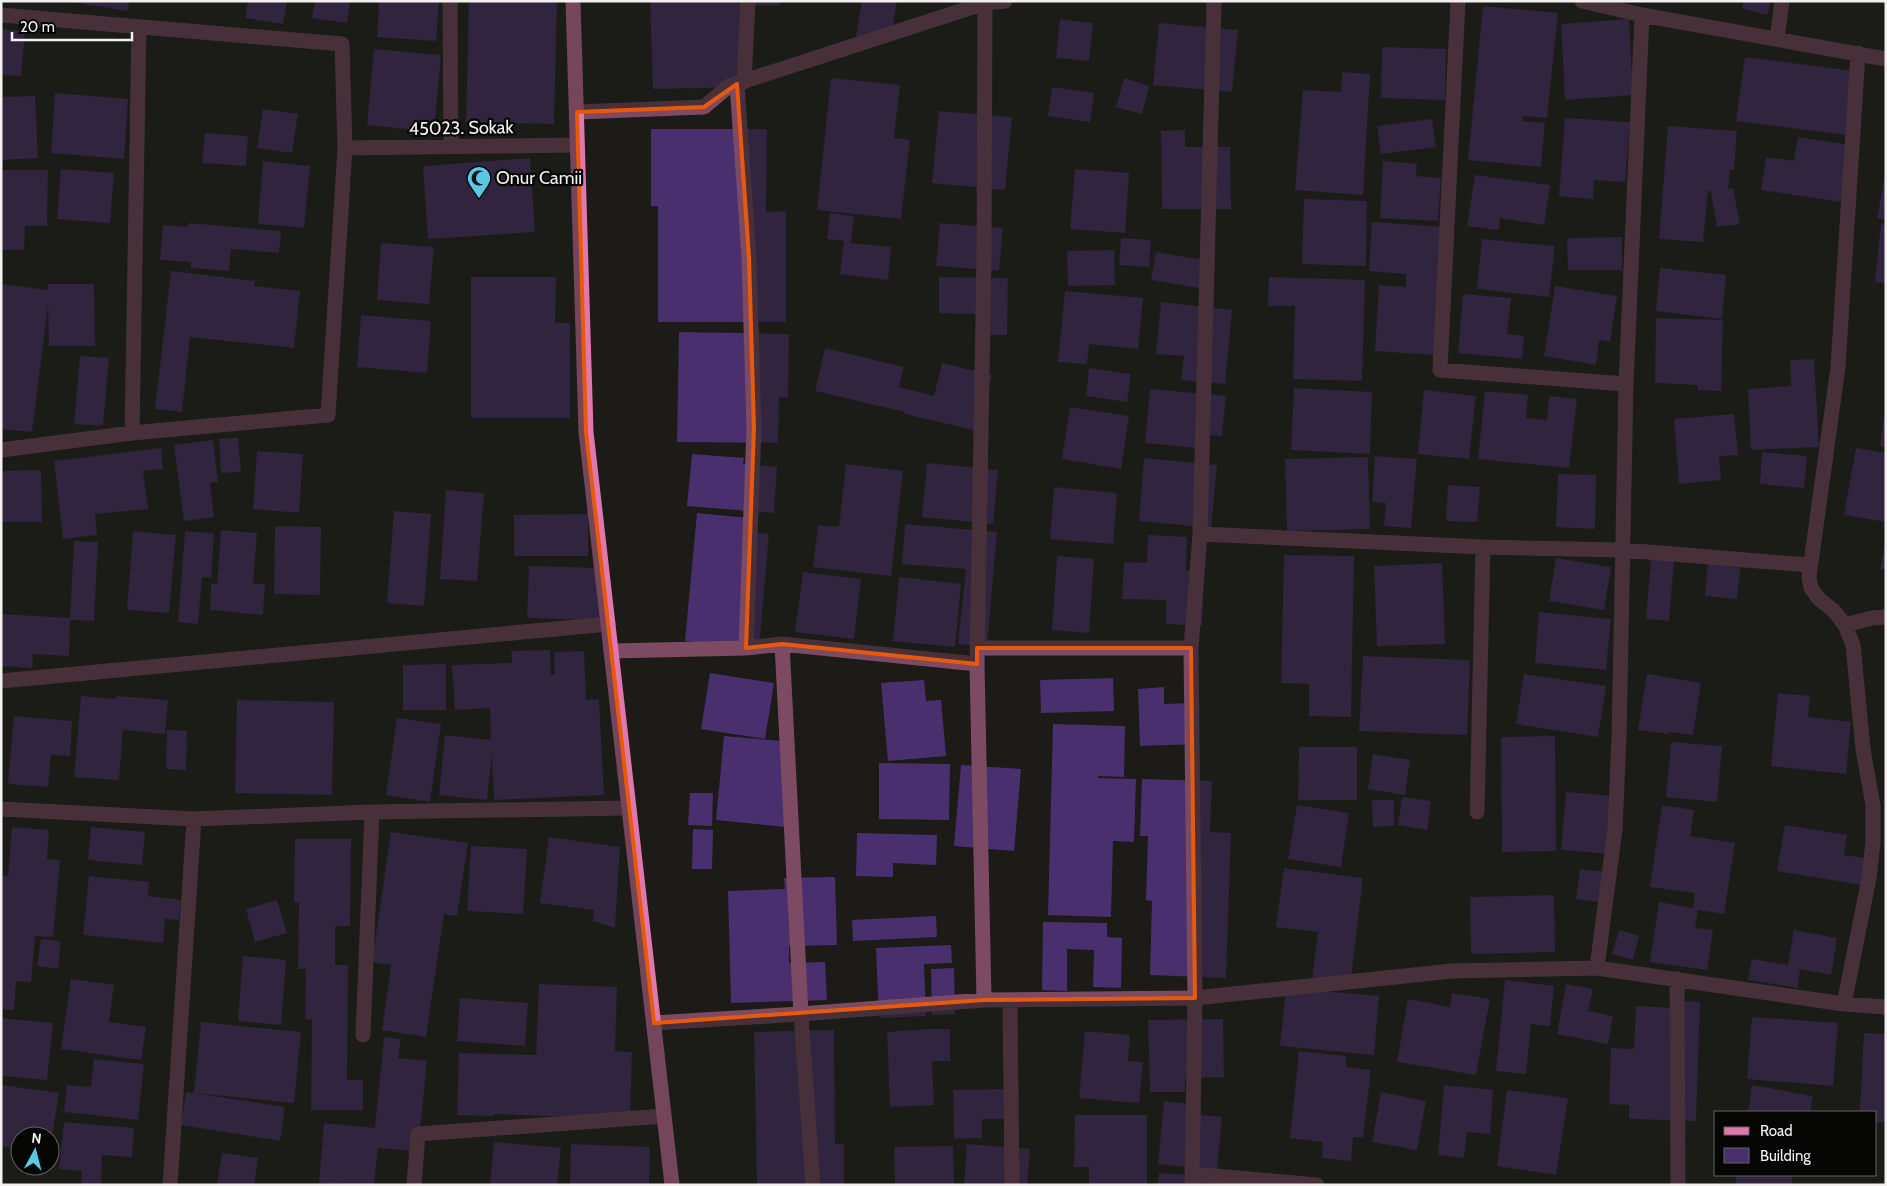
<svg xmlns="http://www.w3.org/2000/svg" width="1887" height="1186" font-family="Cabin,sans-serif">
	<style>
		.building { fill: #492f6d }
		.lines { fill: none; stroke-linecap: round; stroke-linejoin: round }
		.minor { stroke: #7c4b63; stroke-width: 15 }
		.major { stroke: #df78ad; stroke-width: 15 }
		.marked { fill: none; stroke: #e8590c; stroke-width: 4; stroke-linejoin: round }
		.labels { text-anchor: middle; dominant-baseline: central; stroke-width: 4.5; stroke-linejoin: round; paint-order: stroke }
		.street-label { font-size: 18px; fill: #f3f1f0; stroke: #060605 }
		.poi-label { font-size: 18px; fill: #f3f1f0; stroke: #060605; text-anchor: start }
	</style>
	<rect width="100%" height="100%" fill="#1c1b18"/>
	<path class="building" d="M66 1H129L128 11Z
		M248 1H287L283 24 245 18Z
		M315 1H350L347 23 312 18Z
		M379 1H439L436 41 377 37Z
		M469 1H557L554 124 466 122Z
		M650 1H780V5L743 6 746 87 653 89Z
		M862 1H897L890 42 856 36Z
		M1744 1H1771L1767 15 1742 8Z
		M1483 6 1558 13 1547 118 1523 116 1522 121 1545 123 1541 167 1468 160Z
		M1060 19 1093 23 1089 61 1056 58Z
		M1629 19 1633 95 1565 100 1561 24Z
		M1159 23 1238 30 1232 92 1153 85Z
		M1 29 25 31 21 76 1 75Z
		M1382 47 1446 49 1445 100 1381 98Z
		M374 49 441 55 434 132 367 125Z
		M1745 57 1854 71 1846 135 1736 121Z
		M1342 72 1370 74 1363 195 1295 190 1303 90 1341 92Z
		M831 78 900 85 894 138 910 140 901 219 817 210Z
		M1124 78 1149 86 1142 114 1116 107Z
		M1052 87 1094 93 1090 122 1048 116Z
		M55 93 128 99 124 159 51 153Z
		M35 96 38 158 1 160V97Z
		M263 109 298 114 292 153 257 148Z
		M939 111 1012 117 1005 190 932 183Z
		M1565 118 1630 122 1625 182 1594 180 1593 199 1559 196Z
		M1432 119 1436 147 1381 154 1377 126Z
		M1668 126 1737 131 1734 170H1730L1728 189 1733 188 1740 224 1717 227 1711 192H1714L1708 191 1703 242 1659 239Z
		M651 129H767L766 212 786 211V322H658V206H651Z
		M1185 130V147H1230L1231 209H1162L1161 131Z
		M205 133 248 136 246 166 202 163Z
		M1798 137 1850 145 1841 202 1761 190 1766 157 1794 161Z
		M530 158 535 232 428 239 423 166Z
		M263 161 310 166 304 228 258 224Z
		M1383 161 1417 164 1416 176 1441 178 1438 221 1380 218Z
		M61 169 114 173 110 223 57 219Z
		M1075 169 1129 173 1125 233 1070 229Z
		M1 170H48L47 226H25L24 250H1Z
		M1475 175 1550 185 1544 225 1500 218 1499 230 1467 226Z
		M1885 176H1886V220L1877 218Z
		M1304 199 1367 201 1366 266 1302 264Z
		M830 213 854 216 851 243 891 247 888 280 840 274 844 241 827 239Z
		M1372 222 1444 227 1435 355 1375 351 1379 285 1406 287V274L1369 271Z
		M189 223 281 231 279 253 231 249 229 271 191 268V262L160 260 163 225 188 227Z
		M940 223 1003 228 999 271 936 266Z
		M1881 223 1886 224V283L1875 282Z
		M1622 237V270H1568L1567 238Z
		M1121 238 1151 240 1149 267 1119 265Z
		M1482 239 1555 246 1549 297 1477 289Z
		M381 243 434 247 429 304 377 300Z
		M1114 250 1115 285 1068 286 1067 251Z
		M1156 252 1215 262 1210 290 1151 280Z
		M1660 268 1726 275 1722 319 1656 311Z
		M171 271 255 281 254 286 300 291 294 348 190 337 182 412 155 409Z
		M471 277H556L555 323H570V418H471Z
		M939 277 1008 278 1007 335H979V314L939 313Z
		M1269 277 1365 280 1362 381 1293 379 1295 306H1268Z
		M1 284 48 290V284H94L95 346H49L48 305 32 432 1 429Z
		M1555 286 1617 296 1610 342 1599 340 1596 365 1544 356Z
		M1065 291 1143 298 1138 349 1089 344 1087 364 1058 362Z
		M1463 294 1511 298 1507 334 1524 336 1522 359 1458 353Z
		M1161 302 1232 310 1225 384 1181 380 1184 356 1156 354Z
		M361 315 431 321 427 373 357 367Z
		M1656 318 1723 320 1721 391 1698 390V385L1655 383Z
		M679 332 789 334 788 397H779L778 443 677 442Z
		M825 348 904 367 899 387 934 396 942 363 992 375 978 431 905 414V412L815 391Z
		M80 356 109 358 103 426 74 424Z
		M1814 359 1819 447 1751 450 1748 389 1791 386 1790 360Z
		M1089 368 1131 374 1127 402 1086 396Z
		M1294 388 1372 392 1370 454 1291 450Z
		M1150 389 1226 396 1222 436 1198 434 1196 448 1145 443Z
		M1424 390 1476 396 1469 459 1418 454Z
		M1485 391 1528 395 1526 418 1547 420 1549 396 1577 399 1569 468 1478 459Z
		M1070 407 1129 416 1121 469 1062 459Z
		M1885 410H1886V447L1880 446Z
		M1734 414 1738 455 1719 456 1721 480 1679 484 1674 419Z
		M238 438 241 472 221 473 219 439Z
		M213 440 218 482 210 483 214 517 184 521 174 445Z
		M161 448 163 469 143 471 148 509 95 514 97 535 63 539 54 461Z
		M1856 448 1886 453V522L1844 515Z
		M257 451 303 454 299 513 253 509Z
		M1762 452 1807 456 1804 488 1760 484Z
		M692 454 744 458 743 464 777 467 774 513 687 506Z
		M1375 456 1417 459 1411 528 1384 526 1386 503 1372 502Z
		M1368 457 1370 529 1287 531 1285 459Z
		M1144 458 1217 465 1211 528 1139 521Z
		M927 463 998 470 993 524 922 517Z
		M846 464 903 471 891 576 813 567 818 525 839 527Z
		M41 470 42 522H1V471Z
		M1558 474 1596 475 1595 529 1556 527Z
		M1448 485 1480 487 1477 522 1446 521Z
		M1054 487 1117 493 1113 544 1050 539Z
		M446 490 484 493 477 581 440 579Z
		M394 511 431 514 424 606 387 603Z
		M697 513 749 518 748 532 769 534 759 648 685 641Z
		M588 514V556H514V515Z
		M905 524 997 532 987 647 958 644 966 569 902 564Z
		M275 526 321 527 320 595 274 594Z
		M221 530 257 533 253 584H265L263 615 210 610 211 584H217Z
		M133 531 176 535 169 613 127 610Z
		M185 531 214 533 211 578 202 577 198 624 178 622Z
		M1148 535 1187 537 1186 570 1204 571 1202 626 1166 624V600L1122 599 1124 562 1147 563Z
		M74 541 98 542 94 621 70 620 69 656 33 654 32 668 1 666V614L70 618Z
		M1885 545H1886V569H1880Z
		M1284 555 1354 556 1351 717 1309 716V684L1281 683Z
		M1057 556 1094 559 1089 633 1052 630Z
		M1556 558 1611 567 1604 610 1549 601Z
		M1651 559 1674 560 1669 621 1646 619Z
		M1708 561 1741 564 1737 599 1705 596Z
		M1442 563 1445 644 1377 646 1374 566Z
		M529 566 601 568 599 620 527 618Z
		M803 572 861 579 854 639 795 632Z
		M899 577 961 584 955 647 893 641Z
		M1539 612 1611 619 1606 670 1535 663Z
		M550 650 551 675H555L554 652 584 651 586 700 599 699 604 795 494 800 492 754 487 800 439 795 445 735 491 740 490 708 455 710 452 665 512 663 511 651Z
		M1363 656 1470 660 1467 735 1359 731Z
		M446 664V710H403V665Z
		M710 673 774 683 765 739 701 729Z
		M1524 674 1606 686 1598 737 1516 724Z
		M1647 674 1701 683 1693 735 1669 732 1668 734 1638 730Z
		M1113 678 1114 711 1041 713 1040 680Z
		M924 680 926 701 941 700 946 756 888 761 881 683Z
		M1164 687V704L1195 703 1197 744 1140 746 1138 689Z
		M1778 693 1810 696 1808 717 1851 722 1846 774 1771 766Z
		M81 696 116 699V696L168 700 165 734 123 730 119 780 74 777Z
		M237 700 334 702 332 795 235 793Z
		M14 716 72 721 70 756 51 755 48 787 8 784Z
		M397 718 441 724 430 802 386 795Z
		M1053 724 1125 726 1124 777 1098 776V778L1136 779 1134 842 1113 841 1111 917 1048 915Z
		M167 730 187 731 186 770 166 769Z
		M724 736 792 742 785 827 716 820Z
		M1555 736 1556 851 1502 852 1501 737Z
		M1671 742 1722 746 1717 802 1666 797Z
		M1299 747H1357V800H1298Z
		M1373 754 1410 760 1405 795 1368 789Z
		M879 763 950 764 949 820 879 819Z
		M961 765 1021 769 1014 851 954 846Z
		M1142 779 1212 781 1210 832 1231 833 1226 978 1150 975 1152 901 1146 900 1148 836H1140Z
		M1566 792 1614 796 1609 854 1561 850Z
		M690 793H713L712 826 688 825Z
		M1402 797 1431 801 1427 830 1398 825Z
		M1372 800H1394V826L1373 827Z
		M1297 805 1349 813 1341 867 1288 859Z
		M1662 805 1694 810 1690 836 1735 843 1724 914 1698 910 1695 928 1713 930 1707 970 1650 962 1659 902 1693 908 1695 893 1650 887Z
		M1785 825 1847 835 1844 855 1866 858 1862 885 1777 871Z
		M12 827 49 830 47 859 60 860 53 937 35 936 31 982 16 981 14 1010 1 1009V875L8 876Z
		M91 827 145 832 142 865 88 860Z
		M693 829 713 830 712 869H692Z
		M391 832 468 843 457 916 444 914 426 1037 382 1030 391 965 372 962Z
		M857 833 937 835 936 865 893 863V877L856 876Z
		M549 837 620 847 615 928 593 921 594 910 540 903Z
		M295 839H351L350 926H335V965H348L347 1080H363V1110H311L312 1020 305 1019 306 969H298L299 902H294Z
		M471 846 527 849 523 914 467 911Z
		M1284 868 1363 878 1350 986 1312 981 1318 932 1276 927Z
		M1580 869 1607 872 1603 903 1576 899Z
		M89 876 149 882 148 896 181 900 179 920 165 919 163 943 83 935Z
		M835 877 837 945 789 946V963L825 962 827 1000 731 1003 728 891 785 889 784 878Z
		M1554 895 1555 952 1471 954 1470 897Z
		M277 900 287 933 255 942 246 909Z
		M936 916 937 937 853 941 852 920Z
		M1043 922 1107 923V937L1122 938 1121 988 1093 987 1094 950 1067 949V991L1042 990Z
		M1619 930 1639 936 1633 960 1612 954Z
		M1794 930 1837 938 1831 975 1800 969 1798 988 1748 980 1752 959 1788 965Z
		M41 939 61 941 58 969 37 966Z
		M951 945 952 963 924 964 926 1016 879 1018 876 948Z
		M243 956 286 960 281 1025 238 1021Z
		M954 968 955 1014 932 1015 931 969Z
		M71 979 114 985 109 1022 146 1027 141 1060 61 1049Z
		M1505 980 1554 986 1550 1026 1531 1024 1526 1074 1496 1071Z
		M539 984 617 987 615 1051 632 1052 630 1119 494 1114V1116L457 1115 459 1053 536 1055Z
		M1566 984 1593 989 1588 1011 1613 1016 1608 1044 1557 1034Z
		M1286 988 1379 996 1374 1055 1280 1046Z
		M1452 993 1490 999 1476 1075 1397 1062 1408 999 1450 1007Z
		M460 998 528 1003 525 1046 457 1041Z
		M1674 1000 1700 1002 1696 1121 1629 1119V1105L1609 1104 1611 1048 1634 1049 1636 1006 1674 1008Z
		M1752 1017 1838 1023 1833 1086 1747 1079Z
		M1 1018 53 1023 47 1080 1 1076Z
		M1223 1019 1224 1077 1185 1078V1092H1150L1148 1020Z
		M201 1022 301 1032 294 1103 194 1093Z
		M927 1029H950V1061H932L934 1105 890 1107 887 1032Z
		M834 1030 835 1144H844V1185H757L754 1032Z
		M1085 1031 1130 1035 1128 1061 1143 1062 1139 1103 1079 1098Z
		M1864 1033 1886 1034V1122H1876V1112H1860Z
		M384 1037 401 1039 398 1058 427 1061 418 1151 378 1148 374 1185 319 1183 324 1123 375 1128Z
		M1299 1051 1346 1056V1067L1371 1070 1363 1137H1353L1351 1161 1322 1158 1323 1142 1290 1138Z
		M94 1059 144 1064 138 1120 64 1112 67 1085 91 1087Z
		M1 1085 59 1093 51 1143 50 1136H20V1149L1 1146Z
		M1444 1085 1493 1090 1490 1134 1467 1132 1464 1158 1438 1155Z
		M1752 1085 1813 1096 1810 1112H1748Z
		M1006 1089 1007 1119H982V1138L954 1139 953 1090Z
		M1507 1090 1568 1098 1556 1175 1497 1166Z
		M186 1092 285 1107 280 1141 181 1125Z
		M1381 1092 1426 1101 1417 1150 1372 1142Z
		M1164 1101 1189 1104 1188 1114 1222 1117 1217 1170 1158 1164Z
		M1075 1115H1147V1185H1089V1167H1074Z
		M64 1122 134 1128 132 1157 102 1155 101 1185H81L82 1171 59 1169Z
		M494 1142 561 1148 557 1185H490Z
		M571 1144 650 1147 649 1185H570Z
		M967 1144 1030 1149 1027 1185H964Z
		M953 1146 954 1185H895L894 1147Z
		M222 1153 258 1158 254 1185H217Z
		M1159 1173 1226 1177V1185H1158Z
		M1737 1175H1793L1791 1185H1735Z"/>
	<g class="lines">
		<path class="minor" d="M450 1 451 147
			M1458 1 1440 370 1626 384
			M1582 1 1642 15 1886 59
			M1 15 342 44 345 148 328 415 132 433 1 450
			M1777 39 1782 1
			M744 82 748 1
			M737 84 749 257 754 428 746 648
			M577 112 704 107 729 86 985 3 1005 1
			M345 148 577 145
			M132 433 139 27
			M1200 534 1483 547 1623 550 1809 565
			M1845 625 1872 618 1886 617
			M782 644 801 1014 813 1185
			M977 648H1191
			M611 651 746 648 782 644 977 664
			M1 681 608 624
			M1 809 194 819 372 812 629 808
			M1477 812 1483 547
			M1597 968 1615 829 1619 738 1626 384 1642 15
			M1677 979 1678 1185
			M984 1000 977 664 984 256 985 1
			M1010 1000 1012 1185
			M1844 1004 1869 878 1873 842V805L1863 749 1853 645 1845 625 1834 611 1819 599 1811 588 1809 577 1838 367 1858 53
			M654 1023 801 1014 984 1000 1195 998 1191 648 1200 534 1214 1
			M363 1035 372 812
			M1192 1174 1317 1185
			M170 1185 194 819
			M414 1185 418 1134 664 1116
			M1192 1185 1195 998 1452 971 1597 968 1844 1004 1886 1007"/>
		<path class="major" d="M573 1 586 432 672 1185"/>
	</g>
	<path d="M0 0H1887V1186H0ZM737 84 749 257 754 428 746 648 782 644 977 664V648H1191L1195 998 984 1000 654 1023 586 432 577 112 704 107Z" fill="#1c1b18" fill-opacity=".55" fill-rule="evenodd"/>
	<path class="marked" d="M737 84 749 257 754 428 746 648 782 644 977 664V648H1191L1195 998 984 1000 654 1023 586 432 577 112 704 107Z"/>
	<defs>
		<g id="mosque-pin" transform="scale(1.25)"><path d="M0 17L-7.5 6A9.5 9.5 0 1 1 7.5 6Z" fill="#59c8e5" stroke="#060605"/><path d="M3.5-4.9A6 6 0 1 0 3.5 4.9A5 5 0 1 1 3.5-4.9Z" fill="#111"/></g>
	</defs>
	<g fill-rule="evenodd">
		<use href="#mosque-pin" x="479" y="178"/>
	</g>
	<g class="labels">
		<g class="street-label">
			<text transform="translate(461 128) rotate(-1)">45023. Sokak</text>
		</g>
		<g class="poi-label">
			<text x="496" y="178">Onur Camii</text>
		</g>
	</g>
	<rect width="1887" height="1186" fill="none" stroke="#f3f1f0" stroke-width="5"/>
	<rect x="1714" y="1111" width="162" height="65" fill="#060605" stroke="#656463"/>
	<rect x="1724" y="1127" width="25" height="8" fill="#df78ad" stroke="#656463"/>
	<text x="1760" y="1136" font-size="15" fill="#f3f1f0">Road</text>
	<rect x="1724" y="1148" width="25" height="15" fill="#492f6d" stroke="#656463"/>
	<text x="1760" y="1161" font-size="15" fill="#f3f1f0">Building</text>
	<g transform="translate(35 1151) rotate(7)"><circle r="24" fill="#060605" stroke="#656463"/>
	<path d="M0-4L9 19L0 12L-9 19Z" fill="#59c8e5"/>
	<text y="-8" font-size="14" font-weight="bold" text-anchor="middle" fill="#f3f1f0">N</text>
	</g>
	<path d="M12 32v8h120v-8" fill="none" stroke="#f3f1f0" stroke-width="2.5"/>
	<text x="20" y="32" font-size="15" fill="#f3f1f0" stroke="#060605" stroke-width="4" paint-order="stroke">20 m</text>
</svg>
